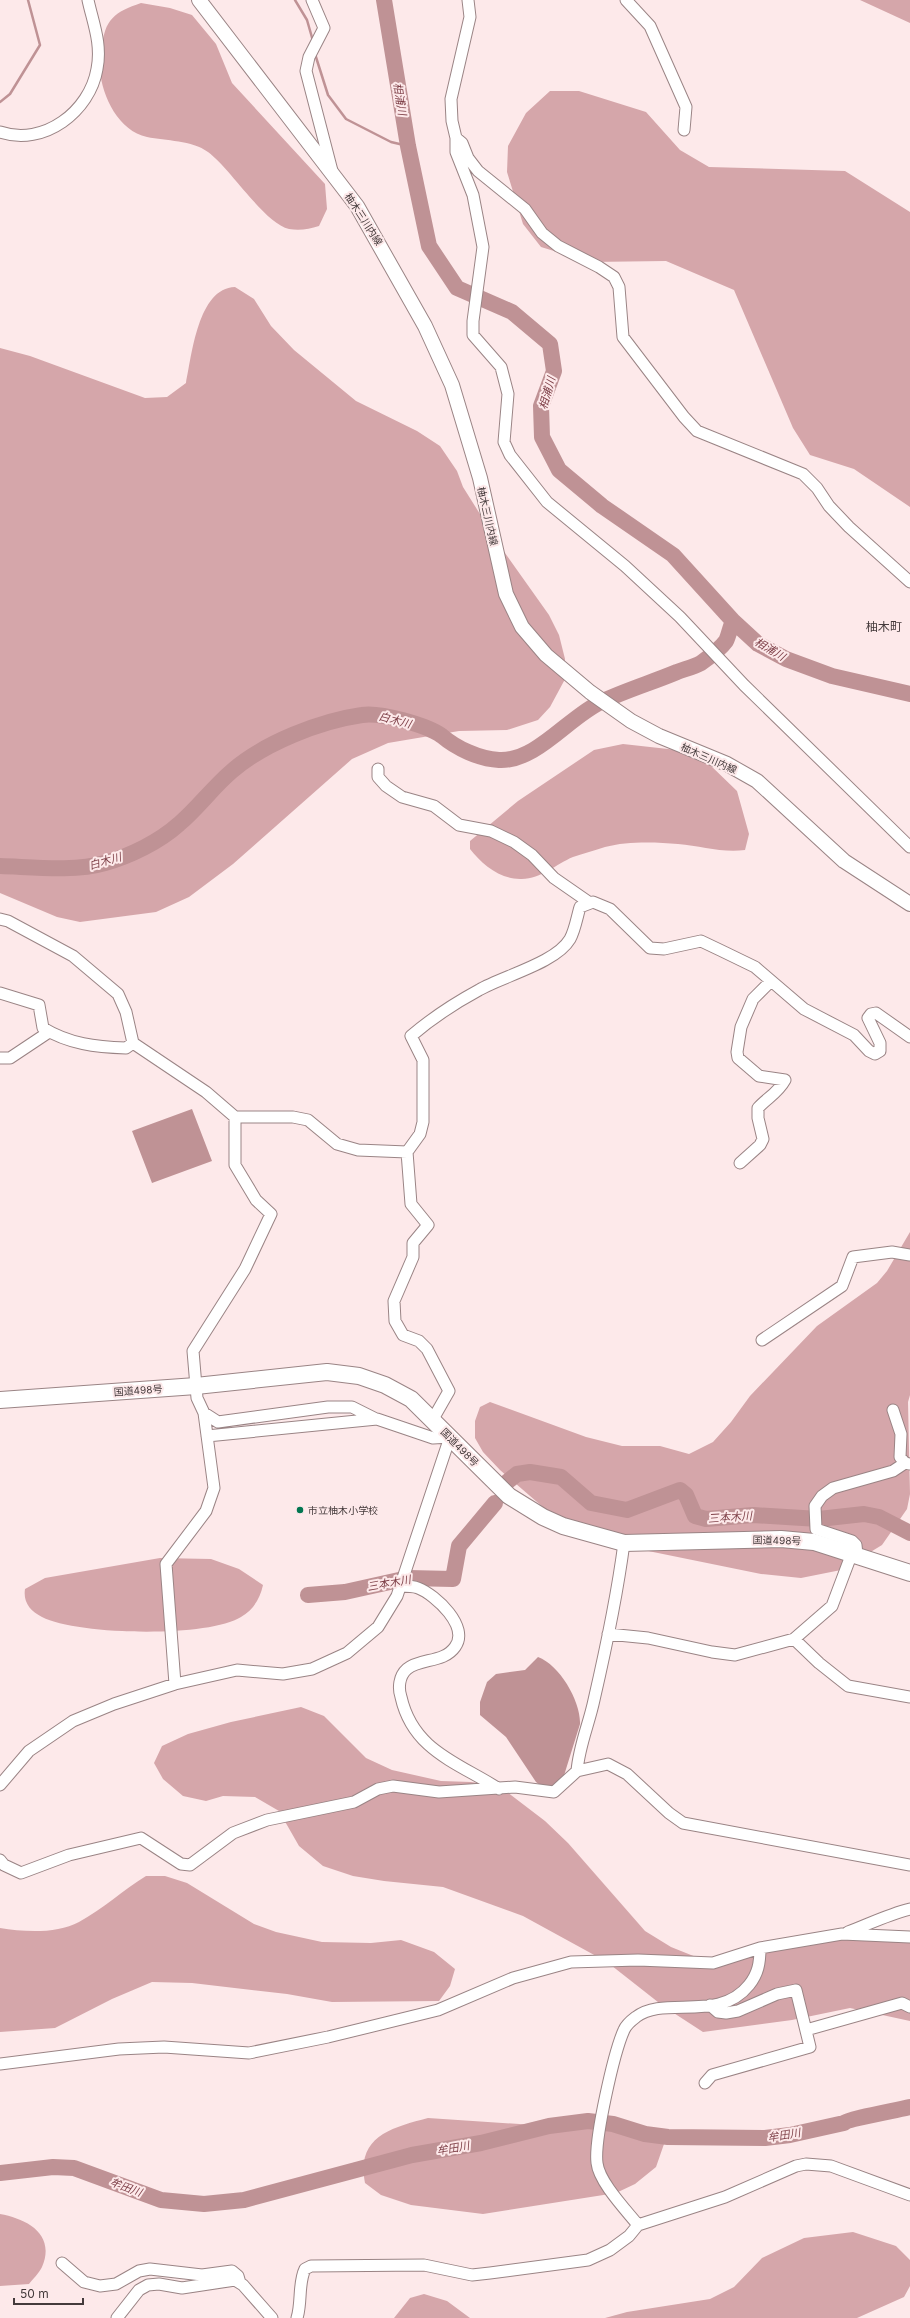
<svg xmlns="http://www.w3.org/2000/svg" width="910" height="2318" font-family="Inter,'Noto Sans JP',sans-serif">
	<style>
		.forest { fill: #d5a6aa }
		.water { fill: #bf9295 }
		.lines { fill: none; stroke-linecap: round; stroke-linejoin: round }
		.stream { stroke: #bf9295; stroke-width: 2.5 }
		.river { stroke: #bf9295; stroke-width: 16 }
		.minor-casing { stroke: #9a8485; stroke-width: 13 }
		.major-casing { stroke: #9a8485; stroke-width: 16 }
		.highway-casing { stroke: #9a8485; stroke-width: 18 }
		.minor { stroke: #fff; stroke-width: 11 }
		.major { stroke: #fff; stroke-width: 14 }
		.highway { stroke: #fff; stroke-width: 16 }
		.poi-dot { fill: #027651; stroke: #fde9ea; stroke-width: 1.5 }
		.labels { text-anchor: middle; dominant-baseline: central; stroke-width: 4; stroke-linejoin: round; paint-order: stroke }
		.street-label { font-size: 10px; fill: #443a3b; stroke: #fde9ea }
		.poi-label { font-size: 10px; fill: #443a3b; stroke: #fde9ea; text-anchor: start }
		.water-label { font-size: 11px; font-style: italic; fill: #7f4149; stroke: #fde9ea }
		.quarter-label { font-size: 12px; fill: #443a3b; stroke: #fde9ea }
	</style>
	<rect width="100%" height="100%" fill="#fde9ea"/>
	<path class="forest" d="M860 0H910V23Z
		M141 3 170 8 192 15 216 44 232 83 325 184 327 209 319 226C309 229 300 231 289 229 264 223 231 169 208 152 192 140 166 141 147 137 119 131 102 97 100 70 100 63 101 56 102 49 104 19 115 12 141 3Z
		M550 91H579L646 112 680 150 709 167 845 171 910 212V507L854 469 810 455 793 428 734 290 666 261 590 262 541 247 523 224 507 172 508 146 526 113Z
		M235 287 254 299 271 326 294 350 356 401 417 431 440 446 457 471 463 487 500 546 549 615 559 635 565 659 564 681 550 707 538 720 507 730 459 731 388 743 352 759 233 864 189 897 156 912 80 922 57 917 0 893V348L30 356 145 398 167 397 186 383C192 355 198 288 235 287Z
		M623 744 677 750 708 763 737 791 749 834 745 850C722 853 701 846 678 844 656 842 627 841 605 847 595 850 583 854 573 857 556 864 540 880 520 879 499 879 482 864 470 849V841L518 801 594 750Z
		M910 1232V1395L908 1402 910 1494 907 1509 882 1545 841 1570 801 1578 761 1574 604 1542 551 1514 500 1470 483 1452 475 1438V1421L480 1407 490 1402 586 1437 622 1446H660L689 1454 713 1442 731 1422 750 1396 817 1326 877 1283 887 1271Z
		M160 1558 211 1559 239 1569 263 1585C260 1599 253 1610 241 1617 208 1638 76 1635 42 1617 30 1611 23 1602 25 1589L45 1578Z
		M301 1707 324 1716 366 1758 392 1770 441 1781 471 1782 499 1786 545 1821 568 1843 645 1931 671 1947 701 1959 731 1961 805 1937 910 1941V2021L850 2008 792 2020 703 2032 663 2006 607 1962 523 1916 443 1887 384 1881 353 1876 323 1866 299 1846 279 1811 255 1797 223 1796 206 1801 183 1796 163 1779 154 1763 162 1746 188 1734 231 1722Z
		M146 1876H165L187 1883 254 1924 276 1932 322 1942 371 1943 401 1940 434 1952 455 1969 450 1986 439 2001 332 2002 287 1994 192 1983 152 1982 112 1999 55 2028 0 2032V1928C24 1932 57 1934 79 1922 103 1909 123 1890 146 1876Z
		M428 2118 550 2126 579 2124 604 2119 643 2130 656 2136 664 2144 656 2167 635 2184 616 2193 483 2214 411 2205 381 2195 365 2183C356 2137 390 2128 428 2118Z
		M0 2214C27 2219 56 2234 42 2267 39 2273 33 2279 29 2284L0 2286Z
		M853 2232 896 2246 910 2260V2286L904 2297 857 2318H605L627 2312 710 2299 734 2287 762 2258 804 2238Z
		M424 2294 447 2301 470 2318H394L410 2298Z"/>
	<path class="water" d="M192 1109 212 1161 152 1183 132 1131Z
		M538 1657C560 1665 581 1702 580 1724L562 1782 556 1788H544L536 1782 506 1737 480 1715V1702L487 1682 496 1674 525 1670Z"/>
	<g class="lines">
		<path class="stream" d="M295 0 307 20 313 41
			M315 54 328 95 346 119 391 142 408 146
			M0 102 10 94 40 45 28 0"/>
		<path class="river" d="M384 0 408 146 429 246 457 288 512 312 550 344 554 371 541 406 542 437 559 470 602 506 673 555 733 621 758 644 786 659 832 676 910 694
			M0 866C32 867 74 872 105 863 130 856 159 842 179 824 198 808 213 787 232 771 264 743 320 721 362 715 380 712 427 725 442 736 456 748 479 759 499 760 537 762 569 716 603 701 627 690 653 682 677 672 685 669 694 667 701 663 708 658 721 648 726 641 729 635 730 627 733 621
			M507 1482 517 1474 530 1472 561 1477 591 1503 627 1510 680 1490 686 1495 695 1516 706 1519 753 1515 819 1519 864 1514 879 1517 910 1533
			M308 1595 345 1592 408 1578 453 1579 459 1546 495 1503
			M0 2173 53 2167 74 2168 161 2200 204 2204 244 2200 412 2155 481 2143 549 2126 588 2121 613 2124 645 2134 668 2137 765 2138 790 2135 844 2123C848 2119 899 2110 910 2107"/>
		<g class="minor-casing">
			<path id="minor" d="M312 0 324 28 309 57 306 71 332 171
				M468 0 470 17 451 99 452 121 456 138V152L473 195 483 247 473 321V335L501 367 508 394 504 442 510 455 547 502 625 566 680 617 744 685 910 847
				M626 0 650 26 686 107 684 130
				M0 132C44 147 90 111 97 69 102 44 93 23 88 0
				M456 138 462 143 468 158 478 171 525 209 542 233 558 246 599 267 614 277 619 287 623 337 684 417 697 431 803 474 817 488 829 506 849 527 910 582
				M378 769V777L386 786 402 797 434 806 459 825 491 831 514 842 532 855 554 878 590 903
				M0 919 8 921 73 956 118 994 126 1012 133 1043 206 1092 235 1117H293L308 1120 337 1144 358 1150 407 1152
				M0 993 39 1005 43 1028C69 1044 96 1047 126 1048L133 1043
				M0 1058H10L49 1032
				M740 1163 760 1145 763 1139 758 1118V1108C767 1098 778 1093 785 1080L759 1076 738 1058 737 1052 741 1027 753 999 771 981
				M762 1340 842 1286 853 1257 892 1252 910 1255
				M893 1410 901 1434 900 1457 905 1463 910 1464
				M204 1413 218 1422 328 1407H352L376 1419
				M433 1419 449 1391 427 1349 419 1341 403 1335 395 1321 394 1301 413 1257V1243L428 1225 411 1204 407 1152 420 1134 423 1122V1060L411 1036C432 1018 455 1003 479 990 503 976 556 963 570 939 575 930 577 917 580 907L593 902 610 909 650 948 664 949 701 941 722 951 755 967 804 1009 854 1035 869 1051 875 1054 880 1051V1043L868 1018 871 1014 876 1013 910 1037
				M857 1554 856 1545 852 1541 816 1529 815 1506 822 1496 833 1488 893 1471 905 1463
				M400 1586C406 1586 413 1586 418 1588 436 1595 470 1627 455 1647 444 1663 420 1658 407 1669 399 1676 398 1688 401 1697 413 1751 459 1763 499 1789
				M608 1634 648 1638 712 1652 735 1655 794 1639 832 1606 852 1553
				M794 1639 819 1663 848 1686 910 1697
				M175 1684 166 1564 206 1511 214 1488 204 1413 197 1398 193 1351 245 1269 271 1214 256 1200 235 1165V1117
				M577 1771C579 1746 589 1724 594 1700 606 1648 617 1596 624 1543
				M0 1785 29 1751 73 1721 114 1704 175 1684 237 1670 283 1674 312 1669 347 1653 378 1627 397 1596 450 1437 433 1438 377 1419 207 1436
				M0 1860 4 1865 21 1873 69 1855 141 1838 181 1864 190 1865 233 1833 267 1820 354 1802 378 1789 393 1786 439 1792 515 1787 554 1792 577 1771 608 1764 627 1774 669 1813 683 1823 910 1865
				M848 1932C869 1924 889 1914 910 1909
				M806 2030 902 2003 910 2007
				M0 2064 119 2049 164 2047 249 2053 328 2037 438 2010 513 1978 571 1962 638 1960 713 1963 760 1948 842 1934 910 1937
				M705 2083 712 2075 810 2047 796 1990 777 1994 738 2011 726 2013 718 2012 710 2005
				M638 2225C626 2210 599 2182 597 2163 594 2140 614 2052 624 2030 626 2025 632 2020 636 2017 664 1995 719 2023 749 1985 758 1974 760 1963 760 1948
				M62 2263 84 2282 100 2286 116 2284 139 2271 150 2269 202 2275 232 2271 238 2276 240 2283
				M117 2318 139 2290 148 2285 159 2284 182 2288 235 2280 243 2285 272 2318
				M297 2318C302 2302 298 2283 305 2269L311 2266 424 2265 472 2275 490 2273 588 2260 610 2250 629 2236 638 2225 725 2197 796 2166 806 2164 831 2166 910 2195"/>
		</g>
		<g class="major-casing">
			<path id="major" d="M199 0 357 206 425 326 452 385 480 478 506 594 522 627 546 655 590 692 631 721 659 736 727 764 757 781 844 861 910 904"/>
		</g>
		<g class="highway-casing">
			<path id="highway" d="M0 1400 196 1386 327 1372 359 1376 385 1385 411 1399 509 1496 543 1517 563 1526 624 1543 781 1539 814 1542 910 1573"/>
		</g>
		<use href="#minor" class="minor"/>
		<use href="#major" class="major"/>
		<use href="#highway" class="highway"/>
	</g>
	<circle class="poi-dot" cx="300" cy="1510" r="4"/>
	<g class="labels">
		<g class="street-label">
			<text transform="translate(364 219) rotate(57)">柚木三川内線</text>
			<text transform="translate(488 516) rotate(77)">柚木三川内線</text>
			<text transform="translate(709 758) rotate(24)">柚木三川内線</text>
			<text transform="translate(138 1390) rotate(-4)">国道498号</text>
			<text transform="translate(460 1447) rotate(45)">国道498号</text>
			<text transform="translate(777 1540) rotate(1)">国道498号</text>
		</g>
		<g class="poi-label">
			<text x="308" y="1510">市立柚木小学校</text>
		</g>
		<g class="water-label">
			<text transform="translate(400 99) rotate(81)">相浦川</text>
			<text transform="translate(547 393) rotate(-74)">相浦川</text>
			<text transform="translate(770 649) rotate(31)">相浦川</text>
			<text transform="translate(395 720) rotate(15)">白木川</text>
			<text transform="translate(105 861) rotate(-16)">白木川</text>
			<text transform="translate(730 1517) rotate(-4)">三本木川</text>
			<text transform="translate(389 1583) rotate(-10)">三本木川</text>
			<text transform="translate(784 2135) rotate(-9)">牟田川</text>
			<text transform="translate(453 2148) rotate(-10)">牟田川</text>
			<text transform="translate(126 2187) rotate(20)">牟田川</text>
		</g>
		<g class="quarter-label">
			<text x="884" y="626">柚木町</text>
		</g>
	</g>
	<path d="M14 2298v6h69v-6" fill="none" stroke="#443a3b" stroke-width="2"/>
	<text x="20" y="2298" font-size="12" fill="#443a3b" stroke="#fde9ea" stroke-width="3" paint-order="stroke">50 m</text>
</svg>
